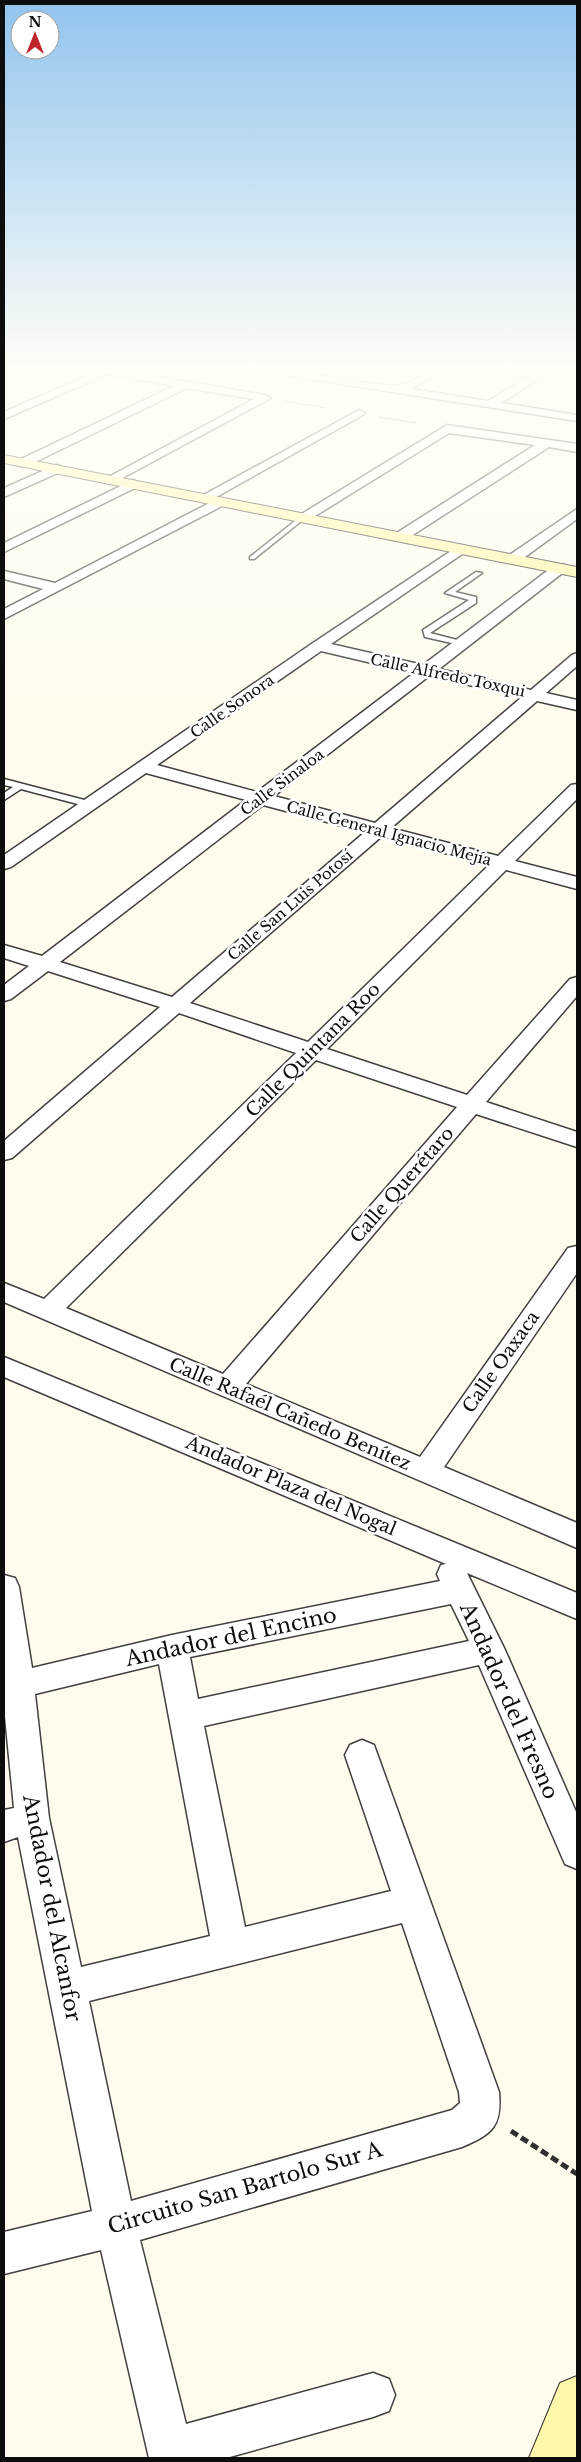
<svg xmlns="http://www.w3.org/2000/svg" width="581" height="2462" font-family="'Libre Baskerville',serif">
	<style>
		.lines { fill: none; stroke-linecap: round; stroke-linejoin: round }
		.lane-casing { stroke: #404040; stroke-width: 3 }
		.street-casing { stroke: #404040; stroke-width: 3 }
		.secondary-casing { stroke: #2f2f2f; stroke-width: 2 }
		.path-far1 { stroke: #2f2f2f; stroke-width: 1; stroke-dasharray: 2.5 1; stroke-linecap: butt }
		.path { stroke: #2f2f2f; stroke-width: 5; stroke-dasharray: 8 4; stroke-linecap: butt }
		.lane { fill: #fff; fill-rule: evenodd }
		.street { fill: #fff; fill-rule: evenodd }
		.secondary { fill: #fff7a9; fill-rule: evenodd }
		.labels { text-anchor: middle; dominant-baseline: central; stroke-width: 5; stroke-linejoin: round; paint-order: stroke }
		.far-street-label { font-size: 15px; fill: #0d0d0d; stroke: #fff }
		.street-label { font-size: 18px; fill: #0d0d0d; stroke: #fff }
		.near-street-label { font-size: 21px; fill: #0d0d0d; stroke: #fff }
	</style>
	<rect width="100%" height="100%" fill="#fffcee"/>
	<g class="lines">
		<g class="lane-casing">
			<path id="lane" d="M300 517 305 518 254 559H250V557Z
				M476 572 482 573 455 592 476 597V603L430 633 465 642V646L425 637 423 630 469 600 445 593Z
				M4 779 92 802 93 804 89 807 21 789 4 800V793L13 787 4 785Z"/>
		</g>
		<g class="street-casing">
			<path id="street" d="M4 367H15L4 372Z
				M78 367H101L265 395 271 398 113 483 109 484 103 480 254 399 187 388 27 466H19L17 463 19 460 174 386 108 374 4 419V412L95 372 79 369Z
				M247 367C297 367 345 383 395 386 408 387 427 367 448 367L411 389 488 401 545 367H557L501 403 577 415V421L252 370Z
				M359 410 365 413 363 415 209 501 204 502 198 498Z
				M447 425 577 444V452L549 447 405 540H395L393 537 395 534 535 445 449 433 307 521H297L295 518Z
				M56 465 60 466 62 469 60 472 4 497V488Z
				M133 480 139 484 137 487 4 552V543Z
				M219 498 225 502 224 505 4 619V609L43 589 4 579V571L55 583Z
				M577 509V519L518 562H508L506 559 508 556Z
				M460 545 467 549 465 552 331 644 423 665 555 565H565L567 568 565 571 439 669 531 690 572 655 577 653V666L546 693 577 700V710L537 701 391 828 498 856 571 785 577 784V799L515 861 577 877V889L506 870 327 1049 467 1095 570 979 577 977V996L486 1102 577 1132V1147L476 1114 246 1384 420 1457 568 1248 577 1246V1273L444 1467 577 1523V1548L4 1302V1283L44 1299 296 1053 179 1013 12 1158 4 1160V1141L160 1007 48 971 11 999 4 1001V985L29 966 4 958V945L42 956 246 800 146 773 11 867 4 869V855L313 643ZM321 651 414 673 257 792 157 765ZM429 676 522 697 375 823 274 796ZM263 805 365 832 172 997 60 962ZM382 836 489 865 308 1042 190 1003ZM316 1060 457 1107 223 1374 66 1308Z
				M4 1357 577 1593V1619L467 1573 505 1650 577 1814V1869L565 1864 479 1665 204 1726 245 1927 391 1891 345 1755 350 1745 362 1740 374 1745 499 2092C502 2126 493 2134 462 2147L140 2240 186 2424 373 2373 389 2379 395 2395 389 2411 373 2417 226 2458H149L101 2250 4 2274V2232L92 2211 18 1837 4 1842V1810L14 1808 4 1706V1575L15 1578 19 1587 32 1668 172 1635 440 1581 437 1574 441 1565 446 1564 4 1377ZM451 1604 469 1641 198 1699 190 1657ZM159 1664 210 1936 81 1967 49 1818 35 1694ZM402 1923 459 2092 460 2103 452 2110 131 2201 89 2001Z"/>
		</g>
		<g class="secondary-casing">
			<path id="secondary" d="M4 455 577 567V577L4 463Z
				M577 2376V2458H529L560 2383Z"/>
		</g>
		<path class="path-far1" d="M285 401 326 408
			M379 417 417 423"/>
		<path class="path" d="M511 2131 577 2174"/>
		<use href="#lane" class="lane"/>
		<use href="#street" class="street"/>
		<use href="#secondary" class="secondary"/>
	</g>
	<linearGradient id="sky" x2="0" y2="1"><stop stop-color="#92c4ee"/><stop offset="0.52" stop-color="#fffef7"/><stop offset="1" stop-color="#fffef7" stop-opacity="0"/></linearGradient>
	<rect width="581" height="712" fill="url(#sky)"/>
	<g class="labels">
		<g class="far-street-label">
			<text transform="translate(448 675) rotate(12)">Calle Alfredo Toxqui</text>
			<text transform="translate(232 706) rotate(-35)">Calle Sonora</text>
			<text transform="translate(282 782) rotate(-37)">Calle Sinaloa</text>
			<text transform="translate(389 833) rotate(15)">Calle General Ignacio Mejía</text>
			<text transform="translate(290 905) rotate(-41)">Calle San Luis Potosí</text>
		</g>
		<g class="street-label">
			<text transform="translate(313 1050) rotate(-45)">Calle Quintana Roo</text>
			<text transform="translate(402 1185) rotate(-49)">Calle Querétaro</text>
			<text transform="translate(501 1362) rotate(-55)">Calle Oaxaca</text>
			<text transform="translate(290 1414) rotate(23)">Calle Rafaél Cañedo Benítez</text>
			<text transform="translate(291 1486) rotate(23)">Andador Plaza del Nogal</text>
		</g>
		<g class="near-street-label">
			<text transform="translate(231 1637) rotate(-12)">Andador del Encino</text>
			<text transform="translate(509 1701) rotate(66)">Andador del Fresno</text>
			<text transform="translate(52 1908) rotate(79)">Andador del Alcanfor</text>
			<text transform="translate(245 2188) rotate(-16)">Circuito San Bartolo Sur A</text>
		</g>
	</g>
	<rect width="581" height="2462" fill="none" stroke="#0d0d0d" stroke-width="10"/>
	<g transform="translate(35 35)"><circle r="24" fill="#ffffff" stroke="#9e9e9e"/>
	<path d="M0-4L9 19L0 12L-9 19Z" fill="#bf2428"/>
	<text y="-8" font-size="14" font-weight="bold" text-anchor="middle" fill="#0d0d0d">N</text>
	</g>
</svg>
